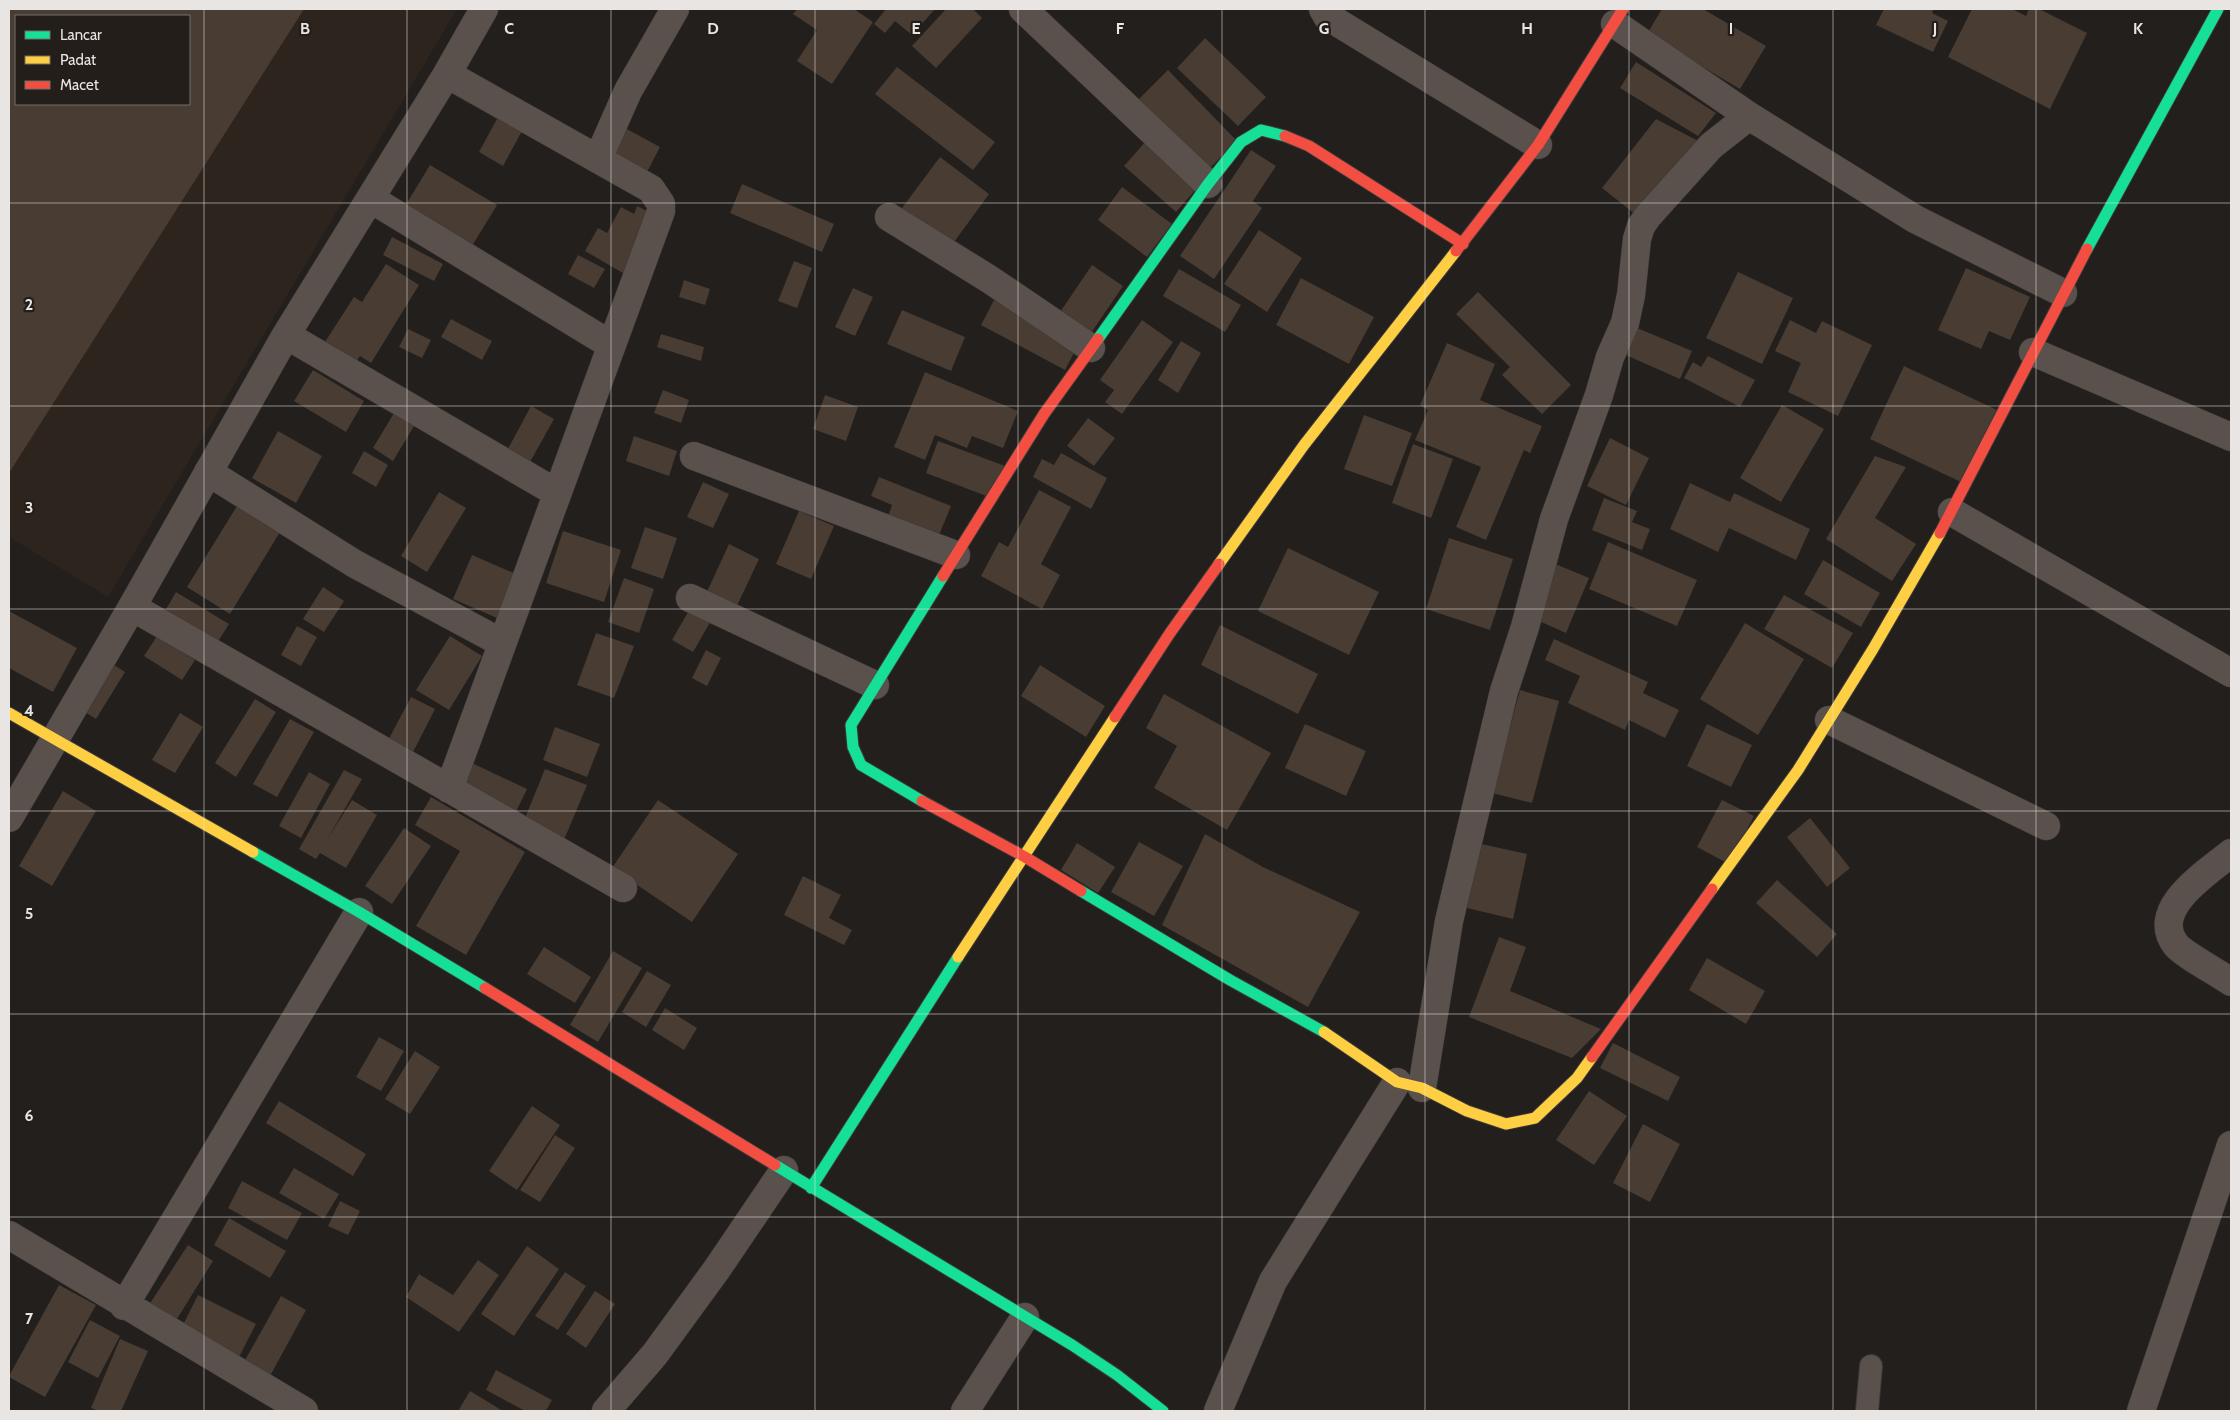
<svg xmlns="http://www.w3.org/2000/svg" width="2240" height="1420" font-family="Cabin,sans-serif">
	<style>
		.built { fill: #2e241e; fill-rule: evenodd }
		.building { fill: #483c33; fill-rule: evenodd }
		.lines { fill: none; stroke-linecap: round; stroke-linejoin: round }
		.lane-casing { stroke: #3d3b3a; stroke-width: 24 }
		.street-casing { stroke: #3d3b3a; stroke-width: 29 }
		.fast-casing { stroke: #3d3b3a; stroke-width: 13 }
		.slow-casing { stroke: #3d3b3a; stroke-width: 13 }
		.jam-casing { stroke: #3d3b3a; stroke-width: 13 }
		.lane { stroke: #5a514d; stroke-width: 22 }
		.street { stroke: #5a514d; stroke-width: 28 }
		.fast { stroke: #16e098; stroke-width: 11 }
		.slow { stroke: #ffcf43; stroke-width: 11 }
		.jam { stroke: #f24e42; stroke-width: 11 }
		.grid { fill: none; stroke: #e9e5e3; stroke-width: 1; stroke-opacity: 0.55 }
		.grid-label { font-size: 16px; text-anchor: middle; font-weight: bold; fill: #e9e5e3; stroke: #241e1b; stroke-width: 4.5; stroke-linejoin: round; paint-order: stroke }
	</style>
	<rect width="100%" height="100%" fill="#221f1d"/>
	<path class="built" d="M9 9H457L108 597 9 537ZM16 16H189V104H16Z"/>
	<path class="building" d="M9 9H304L9 473ZM16 16H189V104H16Z
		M797 9H854L873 22 832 84 797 61 817 30 793 14Z
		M886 9H935L912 35 895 21 885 33 874 24Z
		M946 9H973L982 18 936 68 912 46Z
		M1662 9H1703L1766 46 1740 89 1647 34Z
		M1884 9H1934L1932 13 1948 21 1933 52 1876 25Z
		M1972 9H2012L2026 16 2029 9H2039L2087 33 2050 109 1948 57Z
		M1205 38 1266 97 1238 126 1177 68Z
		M1636 62 1716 113 1698 136 1620 88Z
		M897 67 995 142 973 170 875 94Z
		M1168 70 1237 141 1207 171 1137 101Z
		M498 117 522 131 503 166 479 152Z
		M1656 119 1706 145 1640 218 1602 188Z
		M625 128 660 147 646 174 610 155Z
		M1146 141 1198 187 1176 212 1124 166Z
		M1251 150 1276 166 1253 201 1262 208 1214 279 1180 256Z
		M940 157 989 194 949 249 899 212Z
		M430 165 497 205 469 251 402 211Z
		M742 184 834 224 822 252 730 213Z
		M1122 187 1172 224 1147 257 1098 220Z
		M637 206 657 216 628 276 585 251 598 228 607 233 621 207 634 214Z
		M1259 230 1302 258 1267 312 1224 284Z
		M392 237 443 264 434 281 383 255Z
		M578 255 605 269 594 288 568 274Z
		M794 261 812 268 797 308 778 301Z
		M386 264 419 285 371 363 360 356 352 368 321 348 354 297 362 302Z
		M1092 265 1123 286 1087 339 1056 318Z
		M1966 268 2030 297 2010 340 1989 331 1981 349 1938 330Z
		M1179 269 1241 305 1225 332 1163 296Z
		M1738 272 1793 298 1762 364 1706 338Z
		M1301 278 1374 317 1349 364 1276 325Z
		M684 280 710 289 705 305 679 297Z
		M853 288 873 297 855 336 835 327Z
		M1478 292 1571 385 1542 414 1502 375 1510 367 1456 314Z
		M994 300 1078 345 1065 370 981 325Z
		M902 310 965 337 951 371 887 344Z
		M451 319 492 341 482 360 441 337Z
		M1142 320 1173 342 1122 414 1105 402 1114 390 1100 380Z
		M1790 320 1816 333 1822 321 1872 345 1838 416 1788 392 1801 363 1775 351Z
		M1630 325 1692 351 1680 379 1619 352Z
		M408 329 431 340 422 358 399 347Z
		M661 334 704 347 701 361 657 347Z
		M1181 341 1201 353 1178 393 1158 380Z
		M1447 343 1495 364 1480 400 1542 426 1530 453 1524 450 1486 540 1456 527 1481 467 1415 440 1428 410 1420 405Z
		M1708 356 1755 380 1740 407 1684 378 1693 362 1701 367Z
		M1904 366 1997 410 1963 483 1870 439Z
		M313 370 364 401 346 432 294 401Z
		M925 372 1018 411 1003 448 972 436 967 448 935 435 925 460 894 447Z
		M663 390 689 400 681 423 654 413Z
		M825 395 858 407 846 441 813 429Z
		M1782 405 1824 429 1781 502 1740 478Z
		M531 406 554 419 525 471 503 458Z
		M394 413 414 426 393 461 373 448Z
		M1364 415 1412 433 1392 486 1344 469Z
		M1088 418 1115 438 1094 466 1067 446Z
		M278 431 322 456 296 503 252 478Z
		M634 436 677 451 669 476 626 461Z
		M1610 438 1649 458 1626 505 1587 486Z
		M938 441 1005 466 989 497 926 473Z
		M1413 444 1453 459 1431 518 1392 503Z
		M364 451 388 465 376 487 352 473Z
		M1061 453 1107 478 1091 509 1033 477 1042 459 1054 465Z
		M1875 456 1906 467 1875 518 1916 544 1892 581 1826 539Z
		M879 477 951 506 937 540 887 520 892 505 871 496Z
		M703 482 729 494 713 528 687 517Z
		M1690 483 1730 502 1734 493 1810 529 1796 560 1729 528 1718 552 1670 529Z
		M1039 490 1071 507 1041 564 1060 575 1042 609 981 576 999 542 1008 547Z
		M439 492 466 508 427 572 401 556Z
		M1604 498 1637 511 1632 522 1650 529 1642 550 1592 530Z
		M237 506 280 532 230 614 187 587Z
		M799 511 834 526 811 579 776 564Z
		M645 527 677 538 663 579 631 568Z
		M563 531 621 550 604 602 546 583Z
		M1449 538 1513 559 1490 630 1426 609Z
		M1608 542 1697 580 1677 626 1589 589Z
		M729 544 759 559 735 610 705 596Z
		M1288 548 1379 592 1349 655 1258 611Z
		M472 555 523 577 504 621 453 599Z
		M1823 560 1880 593 1861 627 1804 594Z
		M1553 563 1589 578 1566 633 1530 617Z
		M624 578 654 589 639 633 608 622Z
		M323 587 344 601 324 632 303 619Z
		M176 592 229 624 214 648 162 616Z
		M1784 595 1853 633 1832 668 1764 629Z
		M691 607 712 619 693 652 672 640Z
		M9 611 77 648 53 692 9 668Z
		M1745 623 1804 659 1758 735 1700 699Z
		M1220 625 1318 674 1298 714 1201 665Z
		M297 626 317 637 301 666 281 655Z
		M596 633 634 646 614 698 577 685Z
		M157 636 195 660 182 680 144 656Z
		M450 636 482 656 449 710 416 690Z
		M1554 639 1648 682 1643 693 1679 710 1665 738 1629 720 1625 730 1568 703 1580 676 1545 660Z
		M706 650 721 658 707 686 692 678Z
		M105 659 125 672 96 719 77 707Z
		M1040 665 1105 706 1086 737 1021 696Z
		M1520 690 1559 701 1532 803 1492 793Z
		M1164 694 1271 753 1227 830 1154 788 1177 746 1146 728Z
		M411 697 435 709 410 758 385 746Z
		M255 699 276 712 236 777 215 763Z
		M180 713 203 727 175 773 152 760Z
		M290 719 314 732 277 797 253 784Z
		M1305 724 1366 751 1346 796 1285 768Z
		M1707 724 1752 745 1731 787 1687 766Z
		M555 727 600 744 587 777 543 760Z
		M472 763 527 789 513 818 458 792Z
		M545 769 587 785 564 840 523 823Z
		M344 770 362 779 328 838 352 800 377 815 346 868 320 853 316 859 299 849Z
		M309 772 330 784 301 838 279 826Z
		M63 791 96 811 52 886 19 866Z
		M431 797 525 852 466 955 416 926 460 851 415 825Z
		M658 800 738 854 692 922 612 868Z
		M1722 800 1754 816 1729 864 1697 847Z
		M1810 818 1850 868 1827 887 1787 837Z
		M404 828 431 846 392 904 365 886Z
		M1205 834 1263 867 1360 912 1308 1007 1162 925Z
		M1139 842 1183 866 1154 916 1111 892Z
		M1077 843 1115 867 1098 893 1061 870Z
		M1481 844 1527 854 1513 919 1467 908Z
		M803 876 841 895 829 918 852 930 844 945 784 915Z
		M1777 880 1837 934 1817 957 1756 903Z
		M1499 937 1526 947 1510 991 1601 1029 1572 1058 1469 1017Z
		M544 947 591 977 575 1003 527 974Z
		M613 951 642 968 598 1042 570 1025Z
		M1707 958 1765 991 1746 1024 1689 990Z
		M647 971 671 985 646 1027 622 1012Z
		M665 1008 697 1028 684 1050 652 1030Z
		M379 1037 404 1051 381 1091 356 1077Z
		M1613 1043 1680 1077 1668 1101 1600 1068Z
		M415 1051 440 1067 410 1114 385 1099Z
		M1589 1091 1627 1116 1594 1165 1556 1140Z
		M279 1101 366 1154 353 1176 266 1123Z
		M532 1106 560 1125 517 1190 489 1171Z
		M1643 1124 1680 1144 1650 1202 1613 1183Z
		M555 1135 575 1148 540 1202 520 1190Z
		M294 1168 339 1194 324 1219 279 1193Z
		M242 1181 302 1213 287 1240 228 1208Z
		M340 1201 360 1211 348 1235 328 1226Z
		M229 1218 286 1251 270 1278 214 1245Z
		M188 1245 213 1261 175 1322 149 1305Z
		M527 1246 559 1269 514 1336 481 1314Z
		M478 1260 499 1275 459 1332 406 1297 419 1274 453 1295Z
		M565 1272 586 1286 558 1330 535 1316Z
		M59 1285 96 1305 45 1397 9 1377V1376Z
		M595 1291 615 1304 586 1348 566 1334Z
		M198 1295 256 1324 238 1359 181 1329Z
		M281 1296 306 1310 270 1376 244 1362Z
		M90 1320 120 1336 98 1378 68 1362Z
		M120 1339 148 1351 121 1411H99L91 1408Z
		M496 1370 552 1400 546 1411H525L486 1390Z
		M470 1391 503 1411H458Z"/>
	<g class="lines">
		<g class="lane-casing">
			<path id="lane" d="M1867 1411 1871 1366"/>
		</g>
		<g class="street-casing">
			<path id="street" d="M1023 9 1208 184
				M1323 9 1327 16 1538 145
				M1615 24 1749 116 1915 219 2063 293
				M447 74 651 189 661 204V211L449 789
				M598 159 628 91 675 9
				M371 199 611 345
				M889 217 989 279 1091 348
				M286 335 557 493
				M2033 352 2231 437
				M694 456 956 555
				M208 472 355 564 502 643
				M1952 512 2231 673
				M690 598 875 685
				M132 607 623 888
				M1829 720 2046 826
				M9 818 132 607 286 335 447 74 484 9
				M2231 853C2207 873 2148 909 2176 945 2183 954 2220 974 2231 982
				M1422 1088 1449 921 1504 691 1525 627 1554 519 1599 395 1610 357 1625 323 1631 295 1637 239 1641 226 1648 216 1711 146 1749 116
				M9 1235 304 1411
				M124 1306 359 912
				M606 1411 655 1354 717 1269 784 1170
				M965 1411 1025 1317
				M1218 1411 1273 1281 1397 1082
				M2141 1411 2231 1145"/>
		</g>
		<g class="fast-casing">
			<path id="fast" d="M2087 249 2218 9
				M1098 339 1208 184 1241 142 1261 130 1285 136
				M922 801 861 765 853 747 851 725 943 576
				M253 852 359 912 485 988
				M1081 891 1230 980 1324 1032
				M775 1165 1072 1345 1117 1375 1163 1411
				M811 1188 958 957"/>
		</g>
		<g class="slow-casing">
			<path id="slow" d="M1219 564 1304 445 1456 251
				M9 713 253 852
				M1712 889 1798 770 1873 649 1940 533
				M958 957 1115 717
				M1324 1032 1397 1082 1422 1088 1467 1111 1506 1124 1535 1118 1577 1078 1592 1057"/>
		</g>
		<g class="jam-casing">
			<path id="jam" d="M1285 136 1309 146 1463 244
				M1456 251 1538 145 1623 9
				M1940 533 2087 249
				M943 576 1044 414 1098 339
				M1115 717 1170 633 1219 564
				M922 801 1025 857 1081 891
				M485 988 775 1165
				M1592 1057 1712 889"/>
		</g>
		<use href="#lane" class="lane"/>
		<use href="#street" class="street"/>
		<use href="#fast" class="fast"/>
		<use href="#slow" class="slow"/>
		<use href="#jam" class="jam"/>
	</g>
	<path class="grid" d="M204 9V1411M407 9V1411M611 9V1411M815 9V1411M1018 9V1411M1222 9V1411M1425 9V1411M1629 9V1411M1833 9V1411M2036 9V1411M9 203H2231M9 406H2231M9 609H2231M9 811H2231M9 1014H2231M9 1217H2231"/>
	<g class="grid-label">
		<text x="305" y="34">B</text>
		<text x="509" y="34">C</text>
		<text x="713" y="34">D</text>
		<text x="916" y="34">E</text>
		<text x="1120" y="34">F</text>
		<text x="1324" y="34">G</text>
		<text x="1527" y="34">H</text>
		<text x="1731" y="34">I</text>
		<text x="1935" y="34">J</text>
		<text x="2138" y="34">K</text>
		<text x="29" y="310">2</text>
		<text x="29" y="513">3</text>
		<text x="29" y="716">4</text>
		<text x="29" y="919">5</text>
		<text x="29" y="1121">6</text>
		<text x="29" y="1324">7</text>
	</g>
	<rect width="2240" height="1420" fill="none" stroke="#e9e5e3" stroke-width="20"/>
	<rect x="15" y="15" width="175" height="90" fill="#241e1b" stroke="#736e6b"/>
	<rect x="25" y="31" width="25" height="8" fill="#16e098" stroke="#736e6b"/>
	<text x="60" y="40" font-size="15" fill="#e9e5e3">Lancar</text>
	<rect x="25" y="56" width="25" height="8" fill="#ffcf43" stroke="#736e6b"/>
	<text x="60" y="65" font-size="15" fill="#e9e5e3">Padat</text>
	<rect x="25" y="81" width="25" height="8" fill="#f24e42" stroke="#736e6b"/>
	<text x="60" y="90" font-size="15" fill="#e9e5e3">Macet</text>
</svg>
